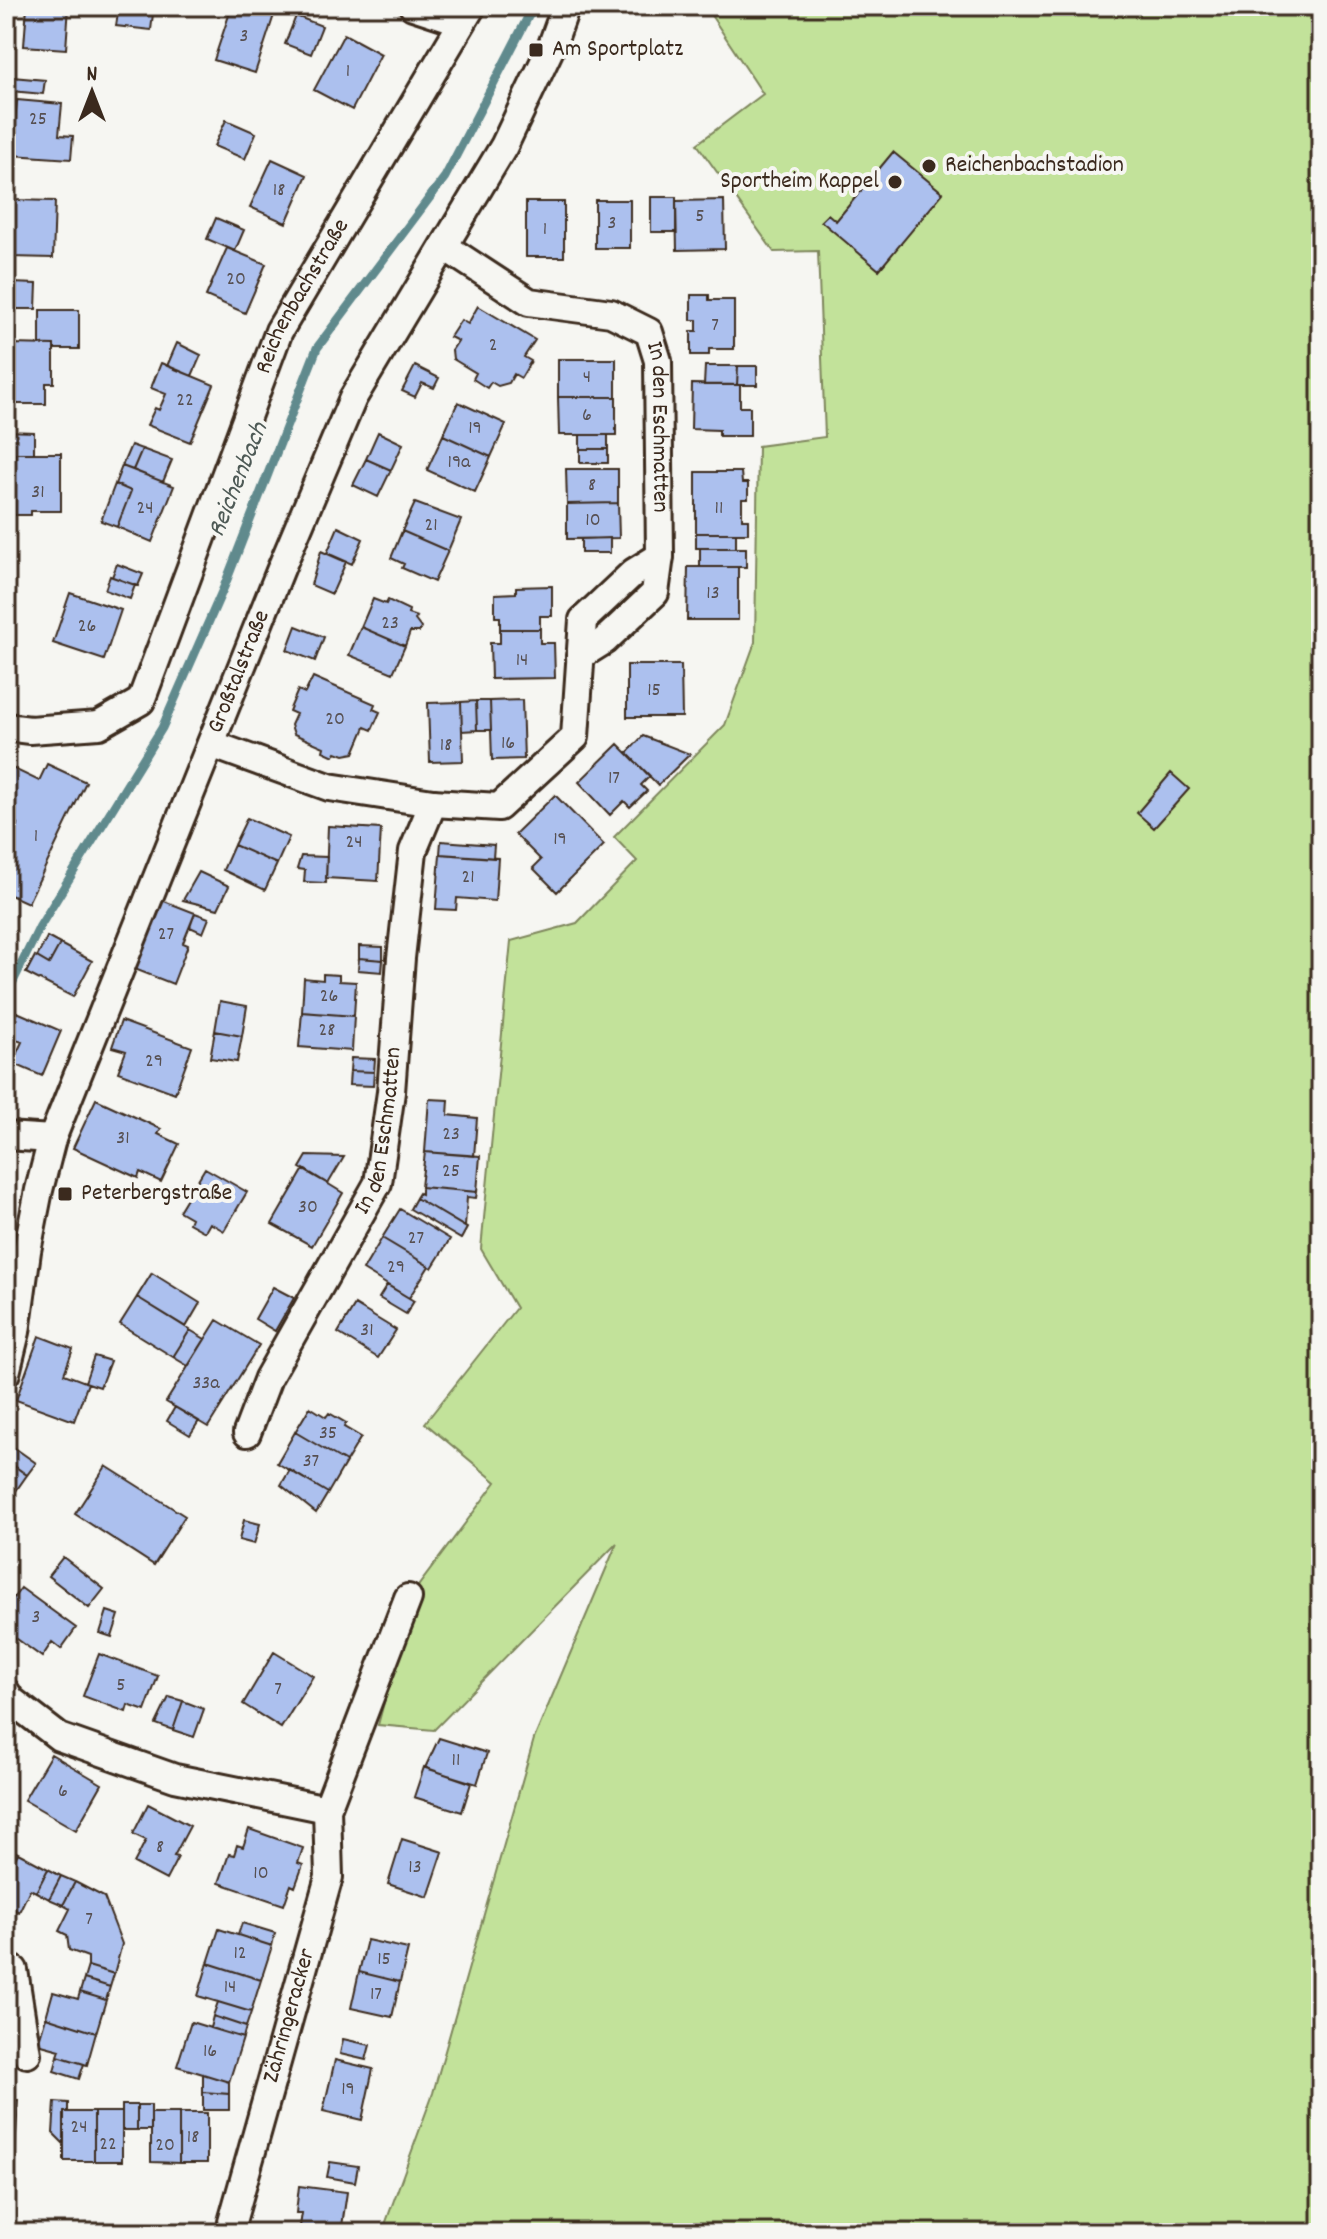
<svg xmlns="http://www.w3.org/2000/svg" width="1327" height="2239" font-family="Dekko,sans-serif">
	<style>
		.green { fill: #c2e29a; stroke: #7e865c; stroke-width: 2 }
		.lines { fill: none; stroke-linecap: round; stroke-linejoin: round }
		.stream { stroke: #618a8d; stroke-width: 9 }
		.building { fill: #acc0ee; stroke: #3b2a1e; stroke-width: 2 }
		.minor-casing { stroke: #3b2a1e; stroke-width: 32 }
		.minor { stroke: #f6f6f2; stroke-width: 26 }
		.poi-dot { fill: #3b2a1e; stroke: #f6f6f2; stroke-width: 3 }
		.labels { text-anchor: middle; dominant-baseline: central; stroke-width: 8; stroke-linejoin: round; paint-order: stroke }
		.number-label { font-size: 20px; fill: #575052 }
		.poi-label { font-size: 24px; fill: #3b2a1e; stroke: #f6f6f2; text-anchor: start }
		.street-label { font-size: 24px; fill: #3b2a1e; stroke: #f6f6f2 }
		.water-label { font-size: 26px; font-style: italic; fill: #4e5a56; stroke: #f6f6f2 }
	</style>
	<rect width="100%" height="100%" fill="#f6f6f2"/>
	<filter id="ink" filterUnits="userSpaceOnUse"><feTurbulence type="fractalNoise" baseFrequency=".0125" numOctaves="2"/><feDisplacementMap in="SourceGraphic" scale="16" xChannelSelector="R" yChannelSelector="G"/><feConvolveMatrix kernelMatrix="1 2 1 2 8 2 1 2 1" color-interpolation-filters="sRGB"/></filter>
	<g filter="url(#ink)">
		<path class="green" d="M705 6H1321V2233H382L433 2093 534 1739 617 1543 434 1730 378 1725 413 1593 496 1482 425 1423 516 1308 481 1249 511 941 577 923 637 861 614 837 725 725 755 642 758 446 825 437 818 251 774 252 697 144 763 94Z"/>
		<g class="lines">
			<path class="stream" d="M6 996 40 926 162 728 224 587 317 348 445 177 529 15 547 6"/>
		</g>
		<path class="building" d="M27 6H69L66 49 24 46Z
			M119 6H154L151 30 116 26Z
			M185 6H213L212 11 185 8Z
			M232 6H246L274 15 255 73 214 60Z
			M296 16 322 26 311 54 285 44Z
			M344 34 381 54 352 110 314 90Z
			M12 77 45 80 43 94 11 91Z
			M17 100 62 104 59 135 73 136 71 159 12 155Z
			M226 120 256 133 245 159 214 146Z
			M893 152 943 193 879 270 821 221 828 214 836 221Z
			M272 159 307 175 286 223 250 207Z
			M651 197H676V232H651Z
			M12 200 55 201 53 258 11 257Z
			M595 200H630V248H595Z
			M724 200 725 249 677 250 676 201Z
			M526 202H564V257H526Z
			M216 218 244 230 235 251 207 239Z
			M227 248 266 264 245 313 206 296Z
			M11 283 37 284 36 309H11Z
			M691 295H709V300H734V349H709V355H691V331H697V320H691Z
			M478 306 535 340 524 357 531 361 521 378 514 374 509 383 498 386 491 382 487 388 473 379 476 373 453 359 452 350 458 341 450 337 461 320 468 324Z
			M40 310H79V349H54V345H40Z
			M177 343 201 355 192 376 167 366Z
			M10 344 54 345V383H46V404H9Z
			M558 359H616V397H558Z
			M161 363 214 385 190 442 147 425 155 408 159 410 166 394 151 388Z
			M415 366 439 378 434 388 422 383 415 397 402 391Z
			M705 366H738L737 385H704Z
			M738 366H757V385H737Z
			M692 384 740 385V407H750V436H719V430L691 429Z
			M558 397H616V435H559Z
			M458 402 506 424 491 457 443 435Z
			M7 431 34 432V453H7Z
			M378 432 403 444 391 470 366 459Z
			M443 435 491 457 475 492 427 470Z
			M580 435H608V449H580Z
			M131 445 142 449 133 470 122 466Z
			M142 449 172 460 163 482 133 470Z
			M580 449H608V463H580Z
			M15 453H61V511H31V515H14V475H11V459H15Z
			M366 459 391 470 378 497 353 485Z
			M122 466 174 486 152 542 117 527 131 491 115 484Z
			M566 469H618V503L567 504Z
			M696 472H741L742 483H748V499H742V519H748V533H696Z
			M115 484 131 491 117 527 101 521Z
			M415 503 461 520 448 551 402 531Z
			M618 503 619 538 567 539V504Z
			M338 527 363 539 352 564 327 553Z
			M402 531 448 551 434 582 402 568 404 564 391 558Z
			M696 533H736V548H696Z
			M610 538V553H581V539Z
			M700 548H746V567H700Z
			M321 551 346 562 332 594 311 585Z
			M117 564 143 574 138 586 112 577Z
			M688 567H738V620H687Z
			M110 576 135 585 130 599 105 590Z
			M552 586V616H540V629H500V617H495V594L516 593V587Z
			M70 593 121 610 104 660 53 643Z
			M373 599 386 604 388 600 409 610 408 614 417 617 415 620 421 628 419 632H410L405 646 361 627Z
			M296 626 324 637 315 661 287 650Z
			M361 627 405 646 393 673 349 655Z
			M500 629H540V643H554L555 678 491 679 490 643H500Z
			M627 665H681L682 717H627Z
			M313 677 375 704 373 709 380 712 372 730 365 727 354 753 344 755 336 752 334 756 323 751 324 747 294 734 291 725 296 714 289 711 298 690 305 693Z
			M522 700 524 759 492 760 490 701Z
			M476 701 477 730 462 731 461 702Z
			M476 701H490L491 730H477Z
			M461 702 463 761 430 762 428 703Z
			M643 736 690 754 658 785 627 753Z
			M618 744 650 776 641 785 647 791 630 807 624 801 610 815 579 782Z
			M47 764 86 782 28 903 6 893V849L18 824 6 818V765L39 781Z
			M1171 773 1189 789 1154 828 1137 813Z
			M555 795 604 845 557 892 533 868 541 860 515 834Z
			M247 818 289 837 277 864 234 845Z
			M328 826 381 829 378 881 326 878Z
			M441 841 494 845 493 858 440 854Z
			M234 845 277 864 265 890 223 870Z
			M440 854 498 858 495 901 457 898 456 910 436 909Z
			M301 856 327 857 326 883 304 882 305 870 297 869Z
			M199 872 229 886 218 909 183 900Z
			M159 899 195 913 183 943 188 945 173 984 132 968Z
			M195 913 209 918 203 933 190 927Z
			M47 937 60 944 49 964 37 957Z
			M60 944 92 961 73 997 26 973 35 956 49 964Z
			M359 946 383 947V960L359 958Z
			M359 958 383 960 382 972 358 970Z
			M323 974 339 975V981L356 982 354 1016 302 1012 304 978 323 980Z
			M220 1001 247 1006 242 1036 215 1031Z
			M17 1012 61 1031 42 1076 12 1063 22 1042 7 1036Z
			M302 1012 354 1016 352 1051 299 1047Z
			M121 1021 192 1047 175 1093 118 1072 126 1051 112 1047Z
			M215 1031 242 1036 237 1062 210 1058Z
			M351 1058 375 1059 374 1072 350 1071Z
			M350 1071 374 1072 373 1086 349 1085Z
			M96 1099 161 1129 158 1134 179 1144 161 1182 140 1172 138 1178 73 1148Z
			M429 1099 449 1100 448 1115 477 1118 474 1156 425 1152Z
			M425 1152 480 1156 477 1192 421 1187Z
			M307 1156 344 1157 328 1184 300 1168Z
			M205 1168 247 1192 224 1231 210 1223 205 1232 189 1223 191 1218 179 1211Z
			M304 1169 343 1193 312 1246 272 1224Z
			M421 1187 477 1192 476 1198 467 1197 465 1227 416 1198 419 1193 421 1194Z
			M416 1198 467 1228 461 1239 410 1209Z
			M400 1209 450 1239 432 1268 382 1238Z
			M382 1238 429 1266 409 1298 363 1270Z
			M152 1273 200 1303 186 1327 137 1297Z
			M387 1285 414 1301 406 1314 379 1298Z
			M273 1287 294 1298 275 1331 255 1319Z
			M137 1297 190 1330 173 1357 120 1324Z
			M355 1305 396 1330 378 1358 338 1333Z
			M217 1320 259 1345 208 1427 166 1402Z
			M190 1330 205 1339 188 1366 173 1357Z
			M39 1336 73 1349 64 1374 88 1383 74 1421 16 1400Z
			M94 1356 110 1361 100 1387 85 1382Z
			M175 1407 199 1421 190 1435 167 1421Z
			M310 1407 326 1417 329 1413 346 1423 344 1427 361 1437 346 1462 295 1432Z
			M295 1432 346 1462 328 1493 277 1463Z
			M12 1446 36 1463 27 1475 6 1460V1454Z
			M6 1460 27 1475 6 1505Z
			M106 1466 185 1516 154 1565 75 1514Z
			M290 1470 328 1493 316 1513 281 1485Z
			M244 1520 260 1524 254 1544 239 1540Z
			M63 1557 104 1589 89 1608 48 1576Z
			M21 1588 76 1628 61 1649 52 1642 42 1657 6 1631V1623L13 1614 6 1608Z
			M107 1611 119 1615 112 1637 100 1633Z
			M274 1652 313 1676 281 1728 243 1704Z
			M99 1654 158 1676 145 1711 128 1705 126 1712 83 1696Z
			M169 1697 183 1701 173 1730 156 1724Z
			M183 1701 204 1709 194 1737 173 1730Z
			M439 1738 487 1753 477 1784 425 1768Z
			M51 1754 102 1784 76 1830 24 1800Z
			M424 1767 471 1783 462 1812 414 1797Z
			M148 1804 190 1826 174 1856 178 1857 166 1880 134 1863 146 1840 133 1834Z
			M249 1829 303 1848 298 1863 303 1865 295 1887 291 1885 284 1905 219 1883 229 1854 234 1855 237 1845 243 1847Z
			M402 1839 443 1852 428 1897 388 1884Z
			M6 1847 18 1853 6 1876Z
			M18 1853 48 1869 36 1892 30 1889 19 1912 6 1905V1876Z
			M48 1869 61 1876 49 1899 36 1892Z
			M61 1876 75 1882 63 1905 49 1899Z
			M75 1882 104 1897 122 1944 114 1974 88 1966V1957L69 1950 67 1935 59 1931 70 1909 63 1905Z
			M242 1923 275 1933 272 1946 238 1935Z
			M219 1929 272 1946 261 1980 208 1963Z
			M367 1940 408 1949 400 1982 359 1972Z
			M208 1963 261 1980 251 2012 198 1996Z
			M88 1966 114 1974 110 1987 84 1979Z
			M359 1972 400 1982 392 2017 351 2008Z
			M84 1979 110 1987 106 2000 80 1992Z
			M53 1992 78 1999 80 1992 106 2000 96 2033 46 2017Z
			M218 2002 251 2012 246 2027 213 2016Z
			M213 2016 246 2027 243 2038 210 2028Z
			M46 2017 96 2033 87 2065 58 2056 60 2050 38 2044Z
			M191 2022 243 2038 229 2082 177 2066Z
			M343 2039 370 2045 366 2060 340 2054Z
			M58 2056 84 2064 79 2079 54 2071Z
			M335 2060 373 2069 362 2120 323 2111Z
			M203 2074 229 2082V2094L203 2092Z
			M203 2092 229 2094V2110H203Z
			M6 2100H18L13 2186 6 2185Z
			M55 2102 68 2103V2112H64V2144L53 2133Z
			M122 2105H137V2130H122Z
			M137 2105H151V2130H137Z
			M64 2112H94V2161H64Z
			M94 2112H122V2161H94Z
			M151 2113H179V2163L151 2162Z
			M179 2113H207V2163H179Z
			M330 2162 358 2166 355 2182 327 2177Z
			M299 2186 347 2192 341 2233H299L302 2213H296Z"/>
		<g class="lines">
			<g class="minor-casing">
				<g id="minor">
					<path d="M413 6 462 22"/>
					<path id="s1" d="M445 247 529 302 611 313 649 332 658 361 660 556 655 593 604 641 580 656"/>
					<path id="s2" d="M6 727 30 730 99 725 141 701 279 331 472 6"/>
					<path d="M211 744 329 787 433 803 499 807 575 737 583 620 634 572 660 556"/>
					<path d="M6 1136 52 1139"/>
					<path id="s3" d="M6 1373 16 1332 27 1251 39 1190 52 1139 282 566 353 398 504 146 552 45 566 6"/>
					<path id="s4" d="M247 1433 268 1378 378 1183 391 1092 401 958 413 851 433 803"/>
					<path d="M6 1692 11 1700 59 1737 175 1778 327 1809"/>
					<path d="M6 1968 14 1970 27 2054"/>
					<path id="s5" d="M232 2222 329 1877 327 1809 408 1598"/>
				</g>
			</g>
			<use href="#minor" class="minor"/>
		</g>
	</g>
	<g class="poi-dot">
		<rect x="528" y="42" width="16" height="16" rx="4"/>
		<circle cx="929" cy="166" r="8"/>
		<circle cx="895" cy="182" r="8"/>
		<rect x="57" y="1186" width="16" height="16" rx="4"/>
	</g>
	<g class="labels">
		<g class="number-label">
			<text x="244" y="37">3</text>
			<text x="348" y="72">1</text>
			<text x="38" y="120">25</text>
			<text x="279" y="191">18</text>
			<text x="700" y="217">5</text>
			<text x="612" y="224">3</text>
			<text x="545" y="230">1</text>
			<text x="236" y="280">20</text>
			<text x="715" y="326">7</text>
			<text x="493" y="346">2</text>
			<text x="587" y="378">4</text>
			<text x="185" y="401">22</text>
			<text x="587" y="416">6</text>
			<text x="475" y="429">19</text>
			<text x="459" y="463">19a</text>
			<text x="592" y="486">8</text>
			<text x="38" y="493">31</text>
			<text x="145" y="509">24</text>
			<text x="719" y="509">11</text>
			<text x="593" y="521">10</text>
			<text x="431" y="526">21</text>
			<text x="713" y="594">13</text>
			<text x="390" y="624">23</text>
			<text x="87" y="627">26</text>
			<text x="522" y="661">14</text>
			<text x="654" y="691">15</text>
			<text x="335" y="720">20</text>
			<text x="508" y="744">16</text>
			<text x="446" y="746">18</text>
			<text x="614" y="779">17</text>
			<text x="36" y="837">1</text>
			<text x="560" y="840">19</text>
			<text x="354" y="843">24</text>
			<text x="468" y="878">21</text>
			<text x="166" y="935">27</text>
			<text x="329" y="997">26</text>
			<text x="327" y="1031">28</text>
			<text x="154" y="1062">29</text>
			<text x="451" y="1135">23</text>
			<text x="123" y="1139">31</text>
			<text x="451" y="1172">25</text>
			<text x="308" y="1208">30</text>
			<text x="416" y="1239">27</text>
			<text x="396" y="1268">29</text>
			<text x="367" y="1331">31</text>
			<text x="206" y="1384">33a</text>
			<text x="328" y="1434">35</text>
			<text x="311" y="1462">37</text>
			<text x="36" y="1618">3</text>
			<text x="121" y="1686">5</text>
			<text x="278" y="1690">7</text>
			<text x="456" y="1761">11</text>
			<text x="63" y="1792">6</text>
			<text x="160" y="1848">8</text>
			<text x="415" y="1868">13</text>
			<text x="261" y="1874">10</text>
			<text x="89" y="1920">7</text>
			<text x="240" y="1954">12</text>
			<text x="384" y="1960">15</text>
			<text x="230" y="1988">14</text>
			<text x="376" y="1995">17</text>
			<text x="210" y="2052">16</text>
			<text x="348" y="2090">19</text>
			<text x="79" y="2128">24</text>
			<text x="193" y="2138">18</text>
			<text x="108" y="2145">22</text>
			<text x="165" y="2146">20</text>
		</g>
		<g class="poi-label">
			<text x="552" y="50">Am Sportplatz</text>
			<text x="945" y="166">Reichenbachstadion</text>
			<text x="879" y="182" text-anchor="end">Sportheim Kappel</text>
			<text x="81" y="1194">Peterbergstraße</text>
		</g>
		<g class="street-label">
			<text stroke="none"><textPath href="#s2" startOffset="578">Reichenbachstraße</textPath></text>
			<text stroke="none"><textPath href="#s1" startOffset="322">In den Eschmatten</textPath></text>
			<text stroke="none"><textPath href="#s3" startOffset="742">Großtalstraße</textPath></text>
			<text stroke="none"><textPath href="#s4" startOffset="334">In den Eschmatten</textPath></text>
			<text stroke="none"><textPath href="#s5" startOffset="214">Zähringeracker</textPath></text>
		</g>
		<g class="water-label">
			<text transform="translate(239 480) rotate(-68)">Reichenbach</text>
		</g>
	</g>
	<rect width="1327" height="2239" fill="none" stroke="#f6f6f2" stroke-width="32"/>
	<rect x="16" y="16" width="1295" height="2207" fill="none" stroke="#3b2a1e" stroke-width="3" filter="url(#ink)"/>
	<g transform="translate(92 92)" stroke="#f6f6f2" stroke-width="6" paint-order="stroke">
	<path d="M0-6L14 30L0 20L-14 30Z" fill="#3b2a1e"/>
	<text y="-12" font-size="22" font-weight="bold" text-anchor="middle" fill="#3b2a1e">N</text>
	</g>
</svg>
